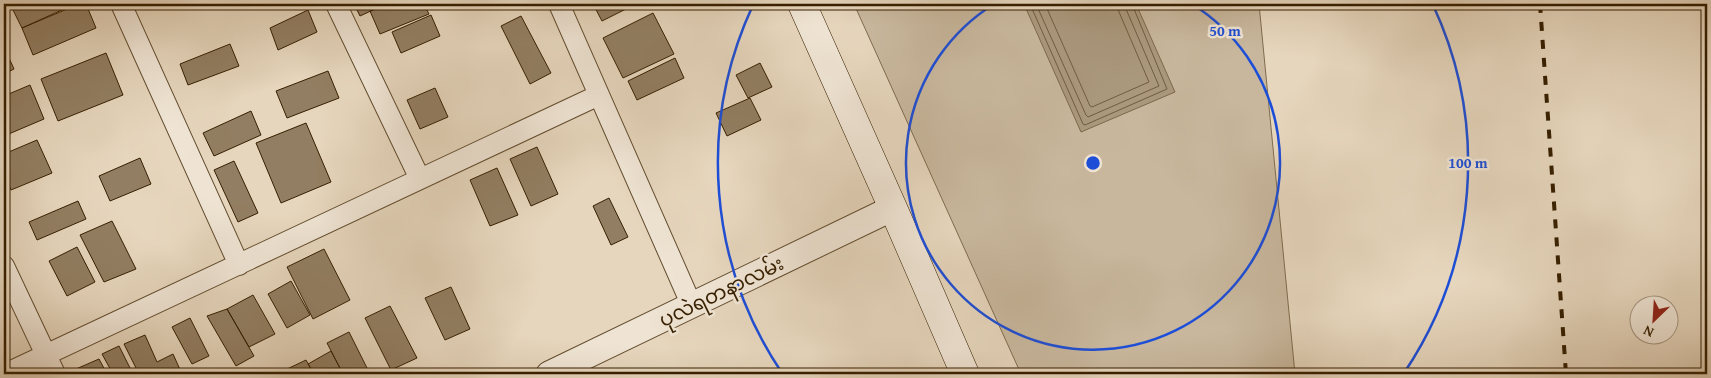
<svg xmlns="http://www.w3.org/2000/svg" width="1711" height="378" font-family="'Gentium Book Plus','Noto Sans Myanmar',serif">
	<style>
		.green { fill: #c8b79d; stroke: #7f6b4e }
		.water { fill: #aa987d; stroke: #7c684b }
		.lines { fill: none; stroke-linecap: round; stroke-linejoin: round }
		.shore { stroke: #705c3e; stroke-width: 1 }
		.building { fill: #927e62; stroke: #361f00 }
		.minor-casing { stroke: #624d2f; stroke-width: 22 }
		.tertiary-casing { stroke: #624d2f; stroke-width: 27 }
		.secondary-casing { stroke: #361f00; stroke-width: 29 }
		.minor { stroke: #efe4d4; stroke-width: 20 }
		.tertiary { stroke: #efe4d4; stroke-width: 25 }
		.secondary { stroke: #efe4d4; stroke-width: 28 }
		.rail { stroke: #361f00; stroke-width: 4; stroke-dasharray: 9 9; stroke-linecap: butt }
		.ring { fill: none; stroke: #1d4ed8; stroke-width: 2.5 }
		.labels { text-anchor: middle; dominant-baseline: central; stroke-width: 5; stroke-linejoin: round; paint-order: stroke }
		.street-label { font-size: 20px; fill: #361f00; stroke: #efe4d4 }
		.centre { fill: #1d4ed8; stroke: #efe4d4; stroke-width: 2.5 }
		.ring-label { font-size: 15px; text-anchor: middle; font-weight: bold; fill: #1d4ed8; stroke: #efe4d4; stroke-width: 5; stroke-linejoin: round; paint-order: stroke }
	</style>
	<rect width="100%" height="100%" fill="#e6d6bd"/>
	<filter id="stains"><feTurbulence type="fractalNoise" baseFrequency=".004" numOctaves="4"/><feColorMatrix values="0 0 0 0 .2 0 0 0 0 .09 0 0 0 0 .02 0 0 0 .5 -.17"/></filter>
	<radialGradient id="worn" r=".72"><stop offset=".6" stop-color="#630" stop-opacity="0"/><stop offset="1" stop-color="#630" stop-opacity=".3"/></radialGradient>
	<path class="green" d="M854 4H1259L1295 374H1021Z"/>
	<path class="water" d="M1024 4H1136L1175 92 1081 132Z"/>
	<g class="lines">
		<path class="shore" d="M1030 4 1083 124 1085 125 1167 89 1132 4
			M1036 4 1086 115 1088 117 1159 86 1126 9 1125 4
			M1045 4 1090 106 1092 107 1149 82 1119 12 1118 4"/>
	</g>
	<path class="building" d="M10 4H75L22 28Z
		M79 4H86L96 28 33 55 22 28Z
		M354 4H386L360 16Z
		M389 4H424L429 14 380 34 370 11Z
		M593 4H636L602 21Z
		M308 10 317 32 278 50 270 28Z
		M653 13 674 54 623 78 603 38Z
		M431 15 440 36 401 53 392 32Z
		M521 16 551 73 530 84 501 26Z
		M230 44 239 66 188 85 180 64Z
		M4 47 14 69 4 74Z
		M106 53 123 95 58 121 41 79Z
		M675 58 684 78 637 100 628 81Z
		M760 63 772 87 748 98 736 75Z
		M328 71 339 98 287 118 276 91Z
		M30 85 44 119 4 136V96Z
		M435 88 448 117 420 129 407 100Z
		M750 98 761 120 727 136 716 113Z
		M251 111 261 135 214 156 203 133Z
		M306 123 331 182 281 203 256 143Z
		M37 140 52 173 11 190 4 173V154Z
		M537 147 558 194 531 206 510 159Z
		M140 158 151 184 110 201 99 176Z
		M234 161 258 213 238 222 214 170Z
		M497 168 518 215 490 226 470 180Z
		M609 198 628 237 611 245 593 206Z
		M78 201 86 219 37 240 29 222Z
		M112 221 136 269 104 282 80 235Z
		M77 247 95 282 67 296 49 261Z
		M324 249 350 300 313 319 287 267Z
		M291 281 310 315 287 328 268 294Z
		M451 287 470 329 445 340 425 298Z
		M253 295 275 334 249 347 227 309Z
		M390 306 417 358 391 370 365 318Z
		M227 309 254 356 236 366 207 316Z
		M190 318 209 356 192 364 172 327Z
		M349 332 370 374H343L327 343Z
		M145 335 157 362 173 354 182 374H139L124 344Z
		M119 346 133 374H113L102 354Z
		M331 351 343 374H314L308 364Z
		M99 359 107 374H78L76 369Z
		M306 360 314 374H288L285 370Z"/>
	<g class="lines">
		<g class="minor-casing">
			<path id="minor" d="M121 4 239 265
				M336 4 420 179
				M559 4 692 306
				M4 266 55 374
				M5 374 599 95"/>
		</g>
		<g class="tertiary-casing">
			<path id="tertiary" d="M549 374 893 208"/>
		</g>
		<g class="secondary-casing">
			<path id="secondary" d="M802 4 893 208 965 374"/>
		</g>
		<use href="#minor" class="minor"/>
		<use href="#tertiary" class="tertiary"/>
		<use href="#secondary" class="secondary"/>
		<path class="rail" d="M1540 4 1566 374"/>
	</g>
	<g class="ring">
		<path d="M1192 4A187 187 0 1 1 994 4"/>
		<path d="M782 373A375 375 0 0 1 753 5M1433 5A375 375 0 0 1 1404 373"/>
	</g>
	<g class="labels">
		<g class="street-label">
			<text transform="translate(721 291) rotate(-26)">ပုလဲရတနာလမ်း</text>
		</g>
	</g>
	<circle cx="1093" cy="163" r="8" class="centre"/>
	<g class="ring-label">
		<text x="1225" y="36">50 m</text>
		<text x="1468" y="168">100 m</text>
	</g>
	<rect width="1711" height="378" fill="none" stroke="#e6d6bd" stroke-width="20"/>
	<rect x="5" y="5" width="1701" height="368" fill="none" stroke="#361f00" stroke-width="2.5"/>
	<rect x="10" y="10" width="1691" height="358" fill="none" stroke="#361f00"/>
	<g transform="translate(1654 320) rotate(205)"><circle r="24" fill="#efe4d4" stroke="#a5957f"/>
	<path d="M0-4L9 19L0 12L-9 19Z" fill="#8f2418"/>
	<text y="-8" font-size="14" font-weight="bold" text-anchor="middle" fill="#361f00">N</text>
	</g>
	<rect width="100%" height="100%" filter="url(#stains)"/>
	<rect width="100%" height="100%" fill="url(#worn)"/>
</svg>
